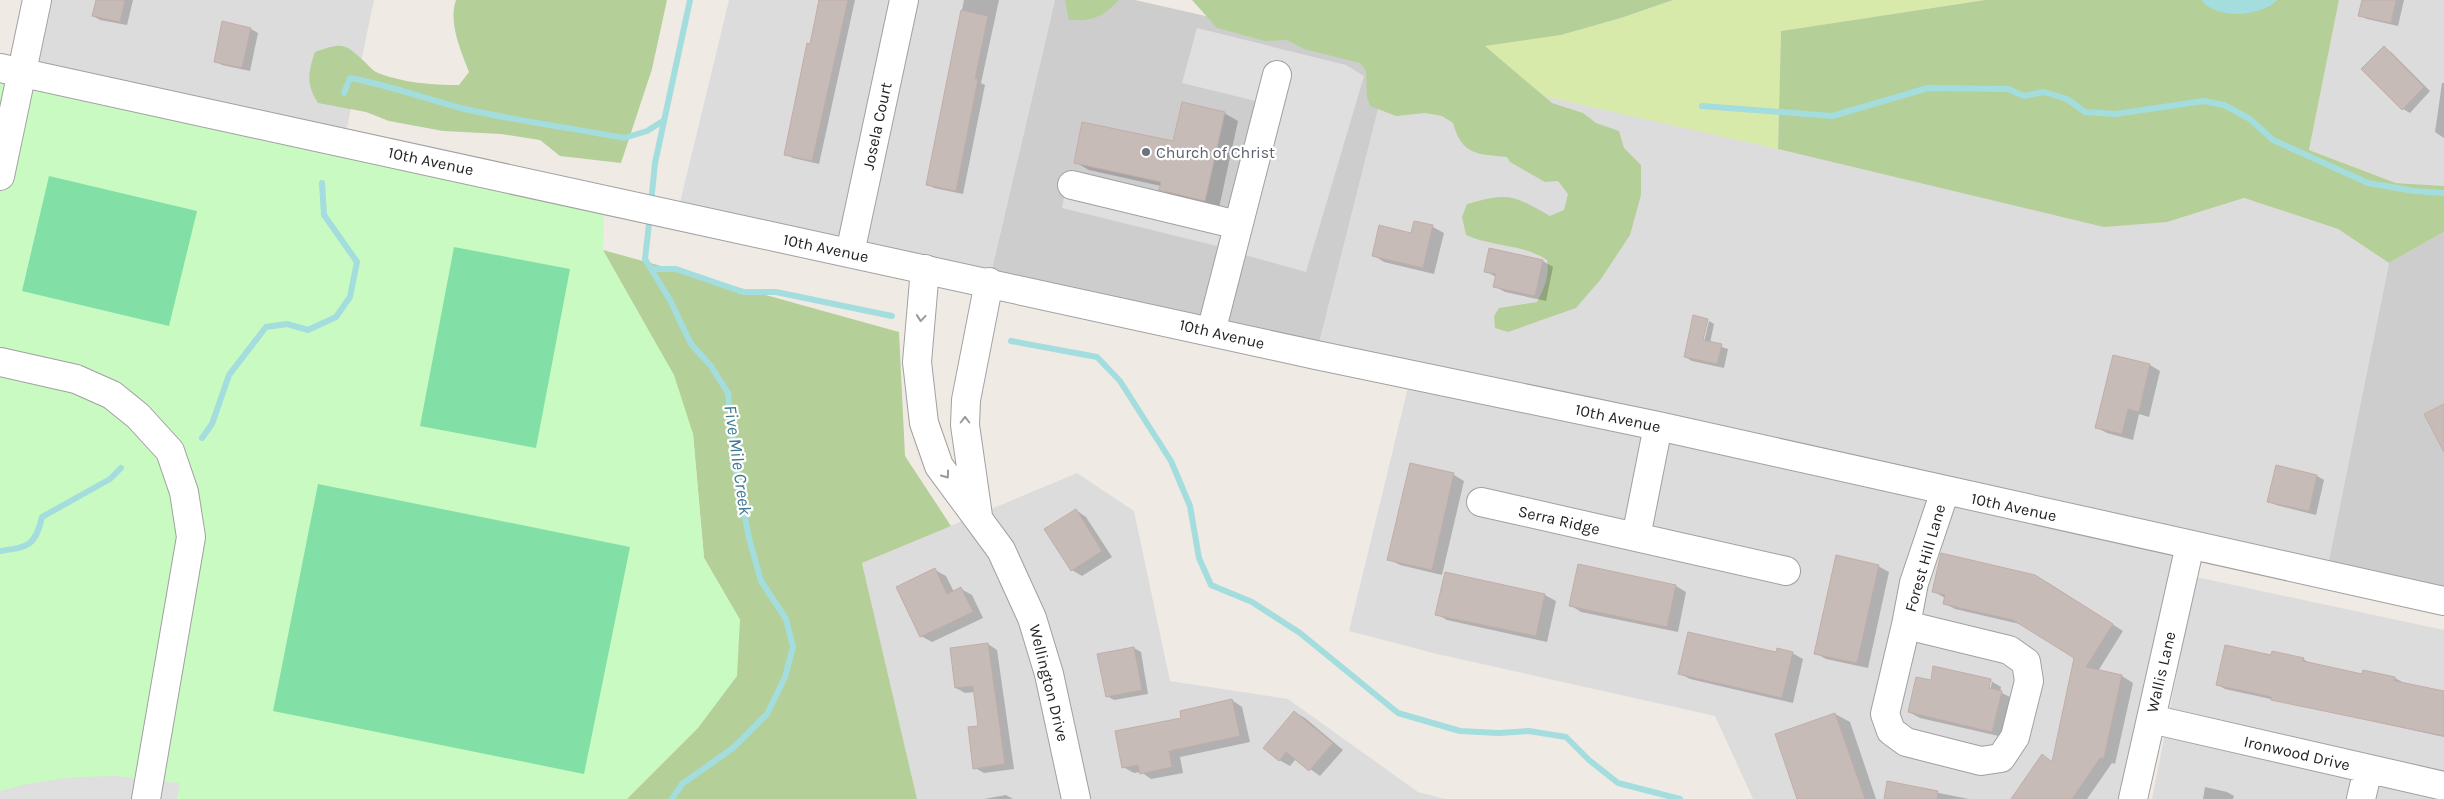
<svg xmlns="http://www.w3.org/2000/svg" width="2444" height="799" font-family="Karla,sans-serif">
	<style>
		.residential { fill: #dddcdc }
		.religious { fill: #cdcdcd }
		.grass { fill: #d8eaaa }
		.forest { fill: #b5cf99 }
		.park { fill: #c9fac1 }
		.pitch { fill: #82e0a7 }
		.parking { fill: #dfdfdf }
		.water { fill: #a4ddde }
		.shadow { fill: #0003; fill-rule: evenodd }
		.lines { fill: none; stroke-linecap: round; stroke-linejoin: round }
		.stream { stroke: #a4ddde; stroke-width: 6 }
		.building { fill: #c7bbb8; stroke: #c2ada7 }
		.minor-casing { stroke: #a0a0a0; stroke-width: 30 }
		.minor { stroke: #fff; stroke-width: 28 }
		.oneway { stroke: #9a9a9a }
		.worship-dot { fill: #6b7280; stroke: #fff; stroke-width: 2 }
		.labels { text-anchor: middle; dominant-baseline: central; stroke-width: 4.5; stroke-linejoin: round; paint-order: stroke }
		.street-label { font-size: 16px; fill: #1f1f1f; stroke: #fff }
		.worship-label { font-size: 16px; fill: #5b616d; stroke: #fff; text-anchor: start }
		.water-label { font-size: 18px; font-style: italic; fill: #3e7990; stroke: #fff }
	</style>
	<rect width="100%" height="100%" fill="#f0eae5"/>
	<path class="residential" d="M37 0H374L344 142 22 73Z
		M729 0H1055L989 282 677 215Z
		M2339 0H2444V186L2396 183 2309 150Z
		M1391 58 1999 201 2167 222 2244 198 2338 229 2389 263 2326 575 2190 546 2133 799H1753L1715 716 1437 654 1349 631 1411 375 1316 355Z
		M1077 473 1134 511 1170 681 1288 699 1418 792 1445 799H917L862 563Z
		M2196 577 2444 630V799H2152Z"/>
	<path class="religious" d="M1055 0H1135L1391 58 1316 355 989 282Z
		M2444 232V601L2326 575 2389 263Z"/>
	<path class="grass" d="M1673 0H1985L1781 31 1778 149 1543 96 1484 45 1561 35 1621 18Z"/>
	<path class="forest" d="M456 0H667L652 69 621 163 560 156 540 140 501 134 443 131 389 121 366 112 318 103C306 85 308 72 315 52 344 42 344 43 366 63 370 67 373 71 378 73 405 83 430 85 459 85L469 72C461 51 448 23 456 0Z
		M1065 0H1119C1102 18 1092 21 1069 20Z
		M1192 0H1673L1621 18 1561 35 1485 46 1552 103 1583 113 1596 123 1619 131 1624 148 1641 165V195L1630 235 1601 279 1576 308 1508 332 1495 328 1494 316 1499 308 1537 302C1544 289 1550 275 1547 260 1524 244 1492 247 1466 235L1462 217 1467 204C1509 192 1513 195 1550 216L1564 210 1568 194 1558 181 1545 182 1510 162 1507 157C1478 154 1462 156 1453 123L1442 116 1425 113 1396 116 1370 106 1367 97 1366 71 1360 63 1304 49 1287 40 1265 41 1217 28Z
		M1985 0H2339L2309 150 2396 183 2444 186V232L2389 263 2338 229 2244 198 2167 222 2104 227 1778 149 1781 31Z
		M603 250 899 332 905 456 951 526 862 563 917 799H627L740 620 704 558 693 434Z"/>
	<path class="park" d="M0 68 604 199 603 250 674 375 693 434 704 558 740 620 737 676 698 728 627 799H0Z"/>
	<path class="pitch" d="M49 176 197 211 169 326 22 291Z
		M454 247 570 269 536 448 420 426Z
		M318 484 630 547 584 774 273 711Z"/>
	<path class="parking" d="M1197 28 1346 65 1364 76 1306 272 1241 254 1280 107 1182 83Z
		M1066 188 1223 228 1217 246 1062 208Z
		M116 776 180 783 177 799H0V791L32 783 76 777Z"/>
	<path class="water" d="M2201 0H2277C2261 17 2216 20 2201 0Z"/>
	<path class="shadow" d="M97 0H133L127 25 100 20 93 16Z
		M821 0H855L819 164 793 158 786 154Z
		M964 0H999L981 83 985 85 963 194 934 188 927 184Z
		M2363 0H2404L2398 26 2367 19 2360 15Z
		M251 29 258 33 250 71 222 65 215 61Z
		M2384 48 2391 52 2430 91 2410 113 2403 109Z
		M2442 83H2444V138L2435 132Z
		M1224 113 1238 121 1219 208 1175 197 1160 189 1161 186 1089 170 1075 162 1174 143Z
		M1415 223 1433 227 1444 233 1434 274 1384 262 1373 255 1412 234Z
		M1543 261 1553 267 1546 301 1505 292 1494 286 1496 277 1485 271Z
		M1694 317 1708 320H1706L1701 346H1703L1709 321 1714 324 1710 343 1728 349 1724 368 1692 361 1685 357Z
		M2150 365 2160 371 2149 417 2139 414 2133 440 2107 433 2096 427Z
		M1411 464 1454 475 1464 481 1442 575 1400 565 1389 559Z
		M2317 476 2324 480 2316 515 2276 505 2269 501Z
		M1076 510 1086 517 1112 557 1082 576 1072 570Z
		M1878 566 1889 572 1868 668 1826 659 1815 653Z
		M935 570 946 576 954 592 961 589 972 595 983 618 932 642 921 636Z
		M1446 574 1545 595 1556 601 1547 642 1447 620 1437 614Z
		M2047 582 2123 631 2098 671 2122 676 2133 683 2115 764 2112 763 2087 799H2012L2042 756 2053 762 2076 658 2024 625 1955 609 1944 603 1945 598 1933 591Z
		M1676 586 1686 592 1678 632 1581 612 1570 605Z
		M988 644 997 650 1014 769 984 773 975 768 979 727 975 692 965 693 956 688Z
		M1134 648 1141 652 1148 694 1114 700 1107 696Z
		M1792 653 1803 659 1793 703 1690 679 1679 673Z
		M2272 657 2303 659 2310 663 2363 675 2364 672 2395 678 2402 682 2444 694V737L2225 689 2218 685Z
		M1934 668 1991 681 2001 687 2000 692 2012 698 2003 737 1920 718 1909 712 1932 681ZM1989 682H1992L1989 694Z
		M1232 700 1242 707 1250 742 1180 757 1183 773 1151 779 1141 772 1134 773 1123 767 1183 719Z
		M1294 712 1305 718 1343 750 1320 776 1296 759 1290 766 1279 760Z
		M1835 714 1850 722 1876 799H1798Z
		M1888 783 1969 799H1885Z
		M2205 787 2227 792 2234 796 2233 799H2203Z
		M1006 795 1013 799H984Z"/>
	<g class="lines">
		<path class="stream" d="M344 93 350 78C389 85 426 99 465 109 517 121 571 128 624 138L647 131 663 121
			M1702 106 1832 116 1928 88 2008 89 2024 96 2044 92 2067 99 2085 112 2115 114 2204 101 2224 105 2250 119 2273 140 2368 183 2414 191 2444 193
			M651 203 655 163 690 0
			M650 215 645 259 670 300 691 344 711 366 728 393 735 466 749 538 761 581 786 619 793 647 785 677 767 714 733 748 682 784 672 799
			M652 269H676L743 292H776L892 316
			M1011 341 1097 357 1120 381 1171 461 1190 506 1199 558 1211 585 1252 602 1300 633 1398 713 1460 731 1499 733 1529 731 1566 737 1589 760 1618 783 1680 799
			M202 438 212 424 229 375 266 327 287 324 308 330 336 317 350 297 357 262 324 215 322 183
			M0 551C29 547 35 546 42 517L110 479 121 468"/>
	</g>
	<path class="building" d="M96 0H125L120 22 92 16Z
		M819 0H848L812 161 784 155 807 43 810 44Z
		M2362 0H2396L2391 23 2358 16Z
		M961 10 988 16 975 79H978L956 191 926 185Z
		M222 21 251 28 242 68 214 62Z
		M2384 46 2424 87 2402 110 2361 69Z
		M1182 102 1225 112 1205 201 1159 190 1161 182 1074 163 1082 122 1173 141Z
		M1414 221 1433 225 1423 268 1372 256 1379 225 1411 233Z
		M1489 248 1543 260 1535 296 1493 287 1496 274 1484 272Z
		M1693 315 1708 319 1703 340 1722 344 1717 364 1684 357Z
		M2113 355 2150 364 2139 412 2128 409 2122 434 2095 428Z
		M2444 404V452L2424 414Z
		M1410 463 1454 473 1432 570 1387 560Z
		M2276 465 2317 475 2309 511 2267 502Z
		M1076 509 1102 551 1071 571 1044 529Z
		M1941 553 2035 575 2113 624 2086 667 2122 675 2104 758H2100L2072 799H2011L2042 754 2052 762 2074 658 2013 620 1943 604 1945 595 1932 592Z
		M1836 555 1879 565 1857 663 1814 654Z
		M1578 564 1676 585 1667 627 1569 606Z
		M935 568 947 594 961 587 973 612 920 637 896 587Z
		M1445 572 1545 594 1536 636 1435 615Z
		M1688 632 1776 652 1777 648 1793 652 1782 698 1678 674Z
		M988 643 1005 764 973 769 968 727 978 726 973 686 955 688 950 648Z
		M2225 645 2271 655 2272 651 2304 658 2303 661 2362 674 2363 670 2395 677V681L2444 691V736L2271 700V697L2216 685Z
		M1134 647 1142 690 1106 697 1097 654Z
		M1933 666 1991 679 1989 688 2002 691 1992 732 1908 712 1916 677 1931 680Z
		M1232 699 1240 736 1169 751 1172 767 1140 774 1138 765 1122 768 1115 731 1181 718 1180 711Z
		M1294 711 1333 743 1309 771 1286 752 1279 761 1263 748Z
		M1835 713 1865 799H1797L1775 734Z
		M1887 781 1938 791 1937 799H1884Z"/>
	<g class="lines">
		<g class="minor-casing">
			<path id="minor" d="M0 68 1316 355 1658 426 2444 601
				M0 176 37 0
				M1072 185 1238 225
				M850 253 904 0
				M925 269 917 362 924 423 939 466 1001 550 1032 618 1049 674 1076 799
				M1211 332 1277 75
				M0 362 76 379 112 395 138 416 170 451 184 492 191 537 146 799
				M1481 502 1786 571
				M978 516 965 425 966 400 989 282
				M1636 537 1658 426
				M1906 625 2009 650 2026 662 2029 681 2015 737 2001 758 1981 761 1906 742 1891 731 1885 714Z
				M1906 625 1914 583 1945 491
				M2151 719 2444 786
				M2133 799 2190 545
				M2361 799 2368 769"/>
		</g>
		<use href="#minor" class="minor"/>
	</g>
	<defs><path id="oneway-chevron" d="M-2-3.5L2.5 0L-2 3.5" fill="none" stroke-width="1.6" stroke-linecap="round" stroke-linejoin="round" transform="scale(1.25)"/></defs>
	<g class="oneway">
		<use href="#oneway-chevron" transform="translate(921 318) rotate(95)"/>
		<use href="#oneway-chevron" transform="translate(965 420) rotate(-90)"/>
		<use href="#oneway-chevron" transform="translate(946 475) rotate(54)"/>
	</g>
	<circle class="worship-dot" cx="1146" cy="152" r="5"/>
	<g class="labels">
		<g class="street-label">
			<text transform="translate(877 126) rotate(-78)">Josela Court</text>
			<text transform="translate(431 161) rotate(12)">10th Avenue</text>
			<text transform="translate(826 248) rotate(12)">10th Avenue</text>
			<text transform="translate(1222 334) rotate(13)">10th Avenue</text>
			<text transform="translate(1618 418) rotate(12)">10th Avenue</text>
			<text transform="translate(2014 507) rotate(12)">10th Avenue</text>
			<text transform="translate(1559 520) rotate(13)">Serra Ridge</text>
			<text transform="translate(1925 558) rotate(-74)">Forest Hill Lane</text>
			<text transform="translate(2161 672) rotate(-77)">Wallis Lane</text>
			<text transform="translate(1049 683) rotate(76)">Wellington Drive</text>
			<text transform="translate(2297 753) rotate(13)">Ironwood Drive</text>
		</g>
		<g class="worship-label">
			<text x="1156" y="152">Church of Christ</text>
		</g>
		<g class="water-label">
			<text transform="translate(738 460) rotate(82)">Five Mile Creek</text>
		</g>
	</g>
</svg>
